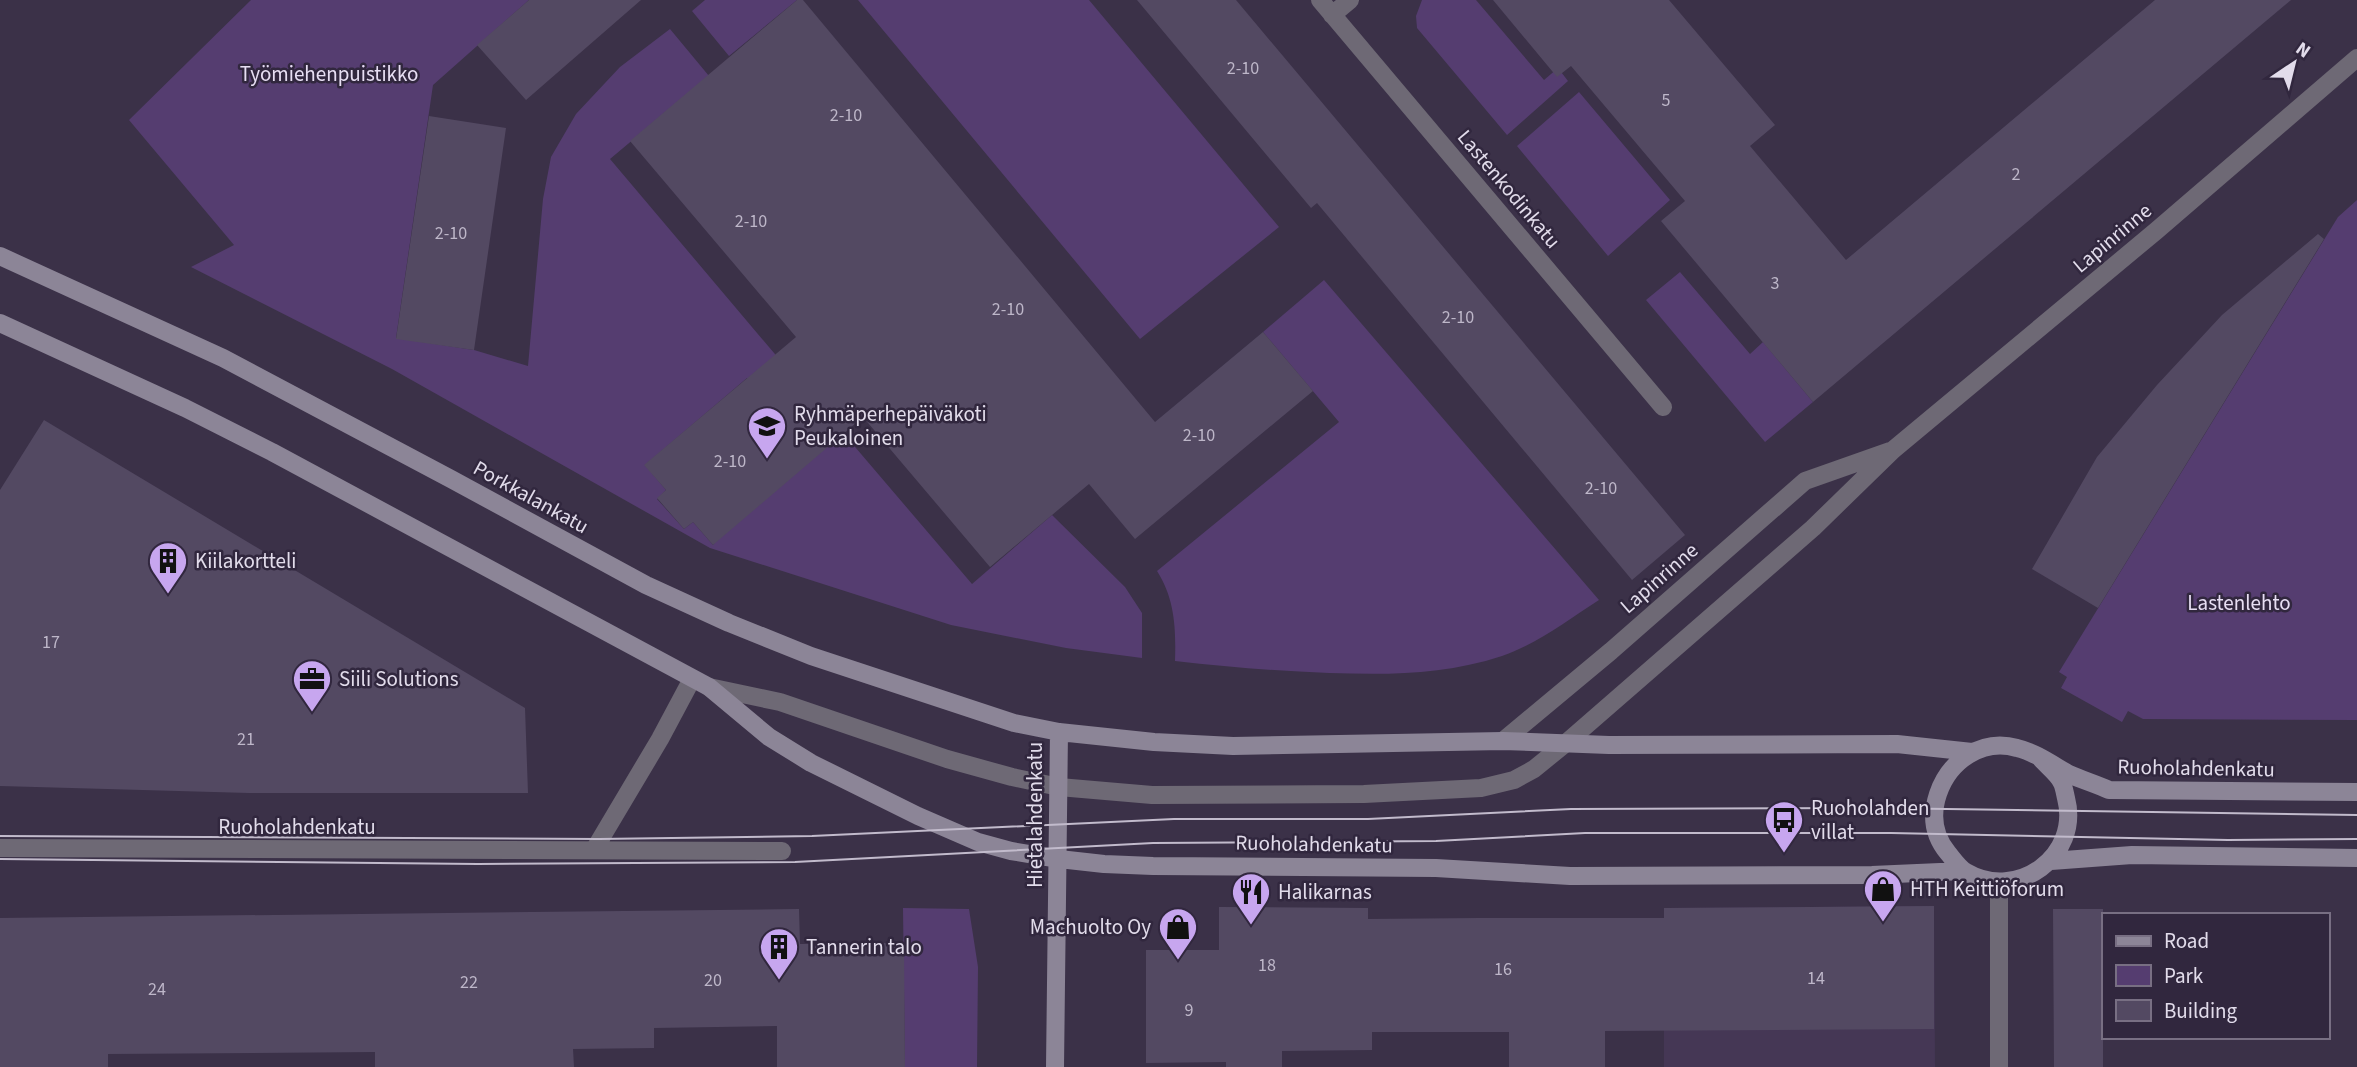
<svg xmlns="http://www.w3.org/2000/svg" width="2357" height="1067" font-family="'Source Sans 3',sans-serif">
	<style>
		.built { fill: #453755 }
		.green { fill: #553d70 }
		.building { fill: #534962 }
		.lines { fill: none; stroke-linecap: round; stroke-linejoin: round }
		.street { stroke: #6e6975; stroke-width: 18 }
		.secondary { stroke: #8c8597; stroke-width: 18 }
		.tram { stroke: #c2bbcc; stroke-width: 2 }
		.labels { text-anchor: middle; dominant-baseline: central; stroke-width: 5; stroke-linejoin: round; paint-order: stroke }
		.number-label { font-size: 18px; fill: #beb7c9 }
		.park-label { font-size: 21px; fill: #e7def3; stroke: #31273e }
		.street-label { font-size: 21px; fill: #e2dceb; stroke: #31273e }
		.poi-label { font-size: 21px; fill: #e2dceb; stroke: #31273e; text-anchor: start }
	</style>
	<rect width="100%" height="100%" fill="#3b3148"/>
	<path class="built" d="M1934 906 1935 1067H1664V908Z"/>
	<path class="green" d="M251 0H529L433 85 396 338 474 350 528 366 543 199 551 157 576 114 620 67 670 29 709 76 610 159 796 379 747 378 645 465 666 490 657 499 684 529 693 522 713 545 815 400 972 584 1052 515 1125 587 1142 613V658L1066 648 951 625 710 548 392 369 191 267 234 245 129 120Z
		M705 0H797L729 56 692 11Z
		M858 0H1089L1279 227 1140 339Z
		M1422 0H1476L1544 80 1558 68 1568 81 1507 135 1417 28 1416 16Z
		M1579 92 1670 200 1608 256 1517 146Z
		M2357 200V720L2143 719 2128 711 2122 722 2061 688 2067 677 2059 672 2338 217Z
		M1680 272 1750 354 1763 342 1813 402 1765 442 1646 300Z
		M1324 280 1599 600C1568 620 1537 644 1502 656 1444 675 1389 675 1329 673 1277 671 1227 667 1175 661 1176 629 1175 599 1157 571L1339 422 1263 332Z
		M903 908 969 909 978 967 977 1067H905Z"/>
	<path class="building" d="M529 0H641L526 100 477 45Z
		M797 0H803L1155 422 1263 332 1313 391 1135 539 1089 484 990 567 863 417 713 545 693 522 684 529 657 498 666 490 644 465 796 337 630 141Z
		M1137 0H1236L1685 535 1632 580 1317 203 1311 208Z
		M1493 0H1669L1775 125 1750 146 1846 260 2155 0H2291L1813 402 1661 221 1685 201 1571 66 1557 77Z
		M429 116 506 128 474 350 396 339Z
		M2318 234 2324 239 2098 608 2032 569 2097 457 2157 385 2222 315Z
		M44 420 525 708 528 793H249L0 786V490Z
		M1934 906V1029L1605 1031V1067H1509V1032H1372V1050L1282 1051V1067H1226V1062L1146 1063V950H1219V907L1368 908V919L1479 918H1664V908Z
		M799 909 800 944 904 943 905 1067H777V1026L654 1028V1048L573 1049 574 1067H375V1052L108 1054V1067H0V918Z
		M2053 909H2103V1067H2054Z"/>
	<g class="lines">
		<path class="street" d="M1320 0 1663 407
			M1332 15 1350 0
			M709 687 780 702 947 759 1012 777 1059 787 1152 795 1364 794 1481 788 1514 780 1534 769 1566 743 1813 528 1893 450 2156 231 2357 58
			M1503 741 1611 651 1805 481 1890 451
			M0 848 782 851
			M594 850 660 739 692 679
			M1999 882V1067"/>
		<path class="secondary" d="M0 256 223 358 451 479 646 585 729 623 811 656 1014 723 1059 732 1154 742 1233 746 1503 741 1609 745 1897 744 1972 752
			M0 323 185 408 272 452 709 687 769 737 811 763 918 816 978 842 1011 851 1059 859 1104 864 1153 866 1436 868 1570 876 1872 875 1963 871
			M2041 759C2047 766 2058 774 2062 783 2064 787 2065 794 2066 798 2081 856 2017 902 1966 872 1959 868 1953 859 1948 853 1933 835 1931 815 1938 794 1949 761 1982 738 2017 748 2035 752 2053 765 2069 774 2082 780 2096 784 2109 790L2357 792
			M2051 861 2132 855 2357 858
			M1055 1067 1059 732"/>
		<path class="tram" d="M0 836 599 839 812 836 1174 819H1368L1571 809 1877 808 2357 815
			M0 859 478 864 795 862 1153 843 1436 841 1585 833H1891L2228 840 2357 839"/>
	</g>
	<defs>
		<g id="school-pin" transform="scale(2.0125)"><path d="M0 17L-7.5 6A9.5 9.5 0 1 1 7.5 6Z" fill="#c7a6ef" stroke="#31273e"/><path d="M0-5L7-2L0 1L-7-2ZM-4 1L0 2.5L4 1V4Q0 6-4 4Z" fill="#111"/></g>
		<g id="building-pin" transform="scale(2.0125)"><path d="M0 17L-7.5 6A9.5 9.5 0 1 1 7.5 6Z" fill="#c7a6ef" stroke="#31273e"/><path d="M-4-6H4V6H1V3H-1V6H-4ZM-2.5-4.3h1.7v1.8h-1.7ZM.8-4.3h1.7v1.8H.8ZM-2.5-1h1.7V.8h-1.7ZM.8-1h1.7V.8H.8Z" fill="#111"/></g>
		<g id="office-pin" transform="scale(2.0125)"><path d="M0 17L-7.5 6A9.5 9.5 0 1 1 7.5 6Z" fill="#c7a6ef" stroke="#31273e"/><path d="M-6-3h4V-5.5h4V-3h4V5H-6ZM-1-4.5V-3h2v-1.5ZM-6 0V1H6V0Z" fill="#111"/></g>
		<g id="bus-pin" transform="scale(2.0125)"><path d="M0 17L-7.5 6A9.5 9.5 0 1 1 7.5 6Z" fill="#c7a6ef" stroke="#31273e"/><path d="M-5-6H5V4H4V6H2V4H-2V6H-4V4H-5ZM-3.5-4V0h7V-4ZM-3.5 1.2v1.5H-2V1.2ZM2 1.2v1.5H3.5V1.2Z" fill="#111"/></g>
		<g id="shop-pin" transform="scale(2.0125)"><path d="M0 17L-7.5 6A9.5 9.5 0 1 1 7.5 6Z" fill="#c7a6ef" stroke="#31273e"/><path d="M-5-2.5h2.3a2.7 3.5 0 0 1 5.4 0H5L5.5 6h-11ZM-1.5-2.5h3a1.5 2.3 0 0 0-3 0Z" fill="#111"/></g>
		<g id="restaurant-pin" transform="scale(2.0125)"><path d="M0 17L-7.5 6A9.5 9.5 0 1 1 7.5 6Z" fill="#c7a6ef" stroke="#31273e"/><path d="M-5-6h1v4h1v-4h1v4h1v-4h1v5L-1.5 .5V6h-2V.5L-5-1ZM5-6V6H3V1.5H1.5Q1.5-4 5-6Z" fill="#111"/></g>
	</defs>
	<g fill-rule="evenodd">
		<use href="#school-pin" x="767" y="426"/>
		<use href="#building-pin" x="168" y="561"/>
		<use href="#office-pin" x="312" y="679"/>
		<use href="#bus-pin" x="1784" y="820"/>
		<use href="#shop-pin" x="1883" y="889"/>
		<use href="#restaurant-pin" x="1251" y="892"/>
		<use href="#shop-pin" x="1178" y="927"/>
		<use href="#building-pin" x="779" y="947"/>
	</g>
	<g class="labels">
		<g class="number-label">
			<text x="1243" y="68">2-10</text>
			<text x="1666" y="100">5</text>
			<text x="846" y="115">2-10</text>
			<text x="2016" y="174">2</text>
			<text x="751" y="221">2-10</text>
			<text x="451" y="233">2-10</text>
			<text x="1775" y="283">3</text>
			<text x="1008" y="309">2-10</text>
			<text x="1458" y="317">2-10</text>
			<text x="1199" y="435">2-10</text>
			<text x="730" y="461">2-10</text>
			<text x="1601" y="488">2-10</text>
			<text x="51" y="642">17</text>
			<text x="246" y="739">21</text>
			<text x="1267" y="965">18</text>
			<text x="1503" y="969">16</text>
			<text x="1816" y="978">14</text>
			<text x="713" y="980">20</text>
			<text x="469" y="982">22</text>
			<text x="157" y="989">24</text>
			<text x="1189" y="1010">9</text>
		</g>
		<g class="park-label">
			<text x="329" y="74">Työmiehenpuistikko</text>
			<text x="2239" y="603">Lastenlehto</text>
		</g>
		<g class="street-label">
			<text transform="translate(1509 189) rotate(50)">Lastenkodinkatu</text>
			<text transform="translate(2112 238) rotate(-40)">Lapinrinne</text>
			<text transform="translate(531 497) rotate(29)">Porkkalankatu</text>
			<text transform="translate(1659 578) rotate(-41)">Lapinrinne</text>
			<text transform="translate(2196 768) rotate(1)">Ruoholahdenkatu</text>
			<text transform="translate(1035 815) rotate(-90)">Hietalahdenkatu</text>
			<text x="297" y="827">Ruoholahdenkatu</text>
			<text transform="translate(1314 844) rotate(1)">Ruoholahdenkatu</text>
		</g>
		<g class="poi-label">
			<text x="794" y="414">Ryhmäperhepäiväkoti<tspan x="794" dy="24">Peukaloinen</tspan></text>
			<text x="195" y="561">Kiilakortteli</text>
			<text x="339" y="679">Siili Solutions</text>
			<text x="1811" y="808">Ruoholahden<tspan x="1811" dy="24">villat</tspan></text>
			<text x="1910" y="889">HTH Keittiöforum</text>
			<text x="1278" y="892">Halikarnas</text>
			<text x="1151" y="927" text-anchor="end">Machuolto Oy</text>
			<text x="806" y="947">Tannerin talo</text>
		</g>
	</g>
	<rect x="2102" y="913" width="228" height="126" fill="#31273e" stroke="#786f83" stroke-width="2"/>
	<rect x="2116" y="936" width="35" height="10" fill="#8c8597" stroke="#786f83" stroke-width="2"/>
	<text x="2164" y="948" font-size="21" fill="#e2dceb">Road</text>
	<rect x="2116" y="965" width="35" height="21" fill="#553d70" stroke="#786f83" stroke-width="2"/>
	<text x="2164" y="983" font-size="21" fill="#e2dceb">Park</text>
	<rect x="2116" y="1000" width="35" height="21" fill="#534962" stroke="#786f83" stroke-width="2"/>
	<text x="2164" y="1018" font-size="21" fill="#e2dceb">Building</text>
	<g transform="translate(2294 63) rotate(35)" stroke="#31273e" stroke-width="5" paint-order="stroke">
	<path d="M0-5L12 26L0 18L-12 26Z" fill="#e2dceb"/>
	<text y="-10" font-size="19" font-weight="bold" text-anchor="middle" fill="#e2dceb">N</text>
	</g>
</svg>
